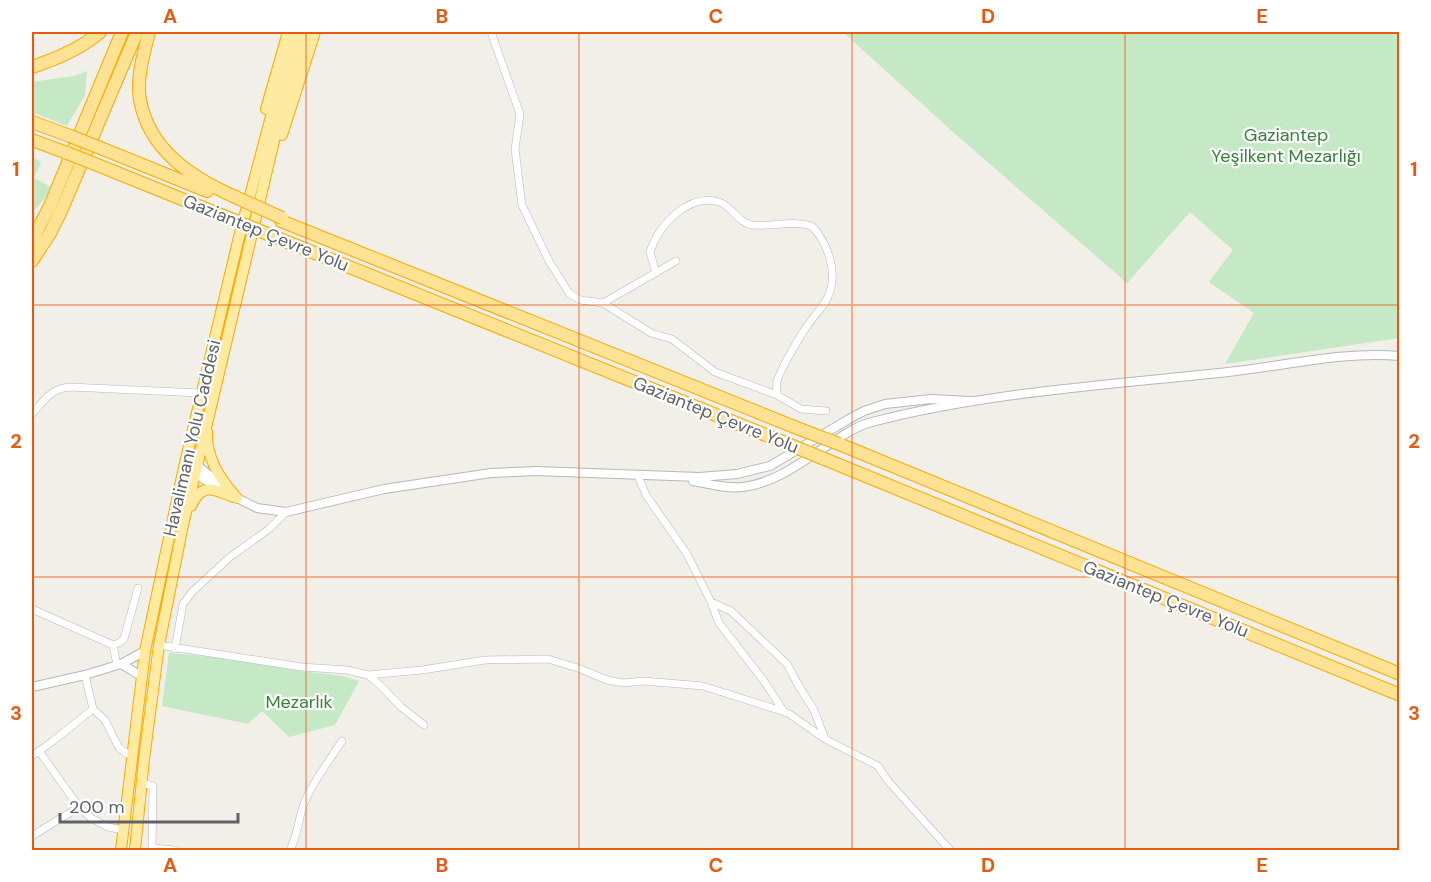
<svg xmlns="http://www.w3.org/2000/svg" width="1431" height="882" font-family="'DM Sans',sans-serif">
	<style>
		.green { fill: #c5e8c5 }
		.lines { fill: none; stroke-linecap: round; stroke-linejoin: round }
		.minor-casing { stroke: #b5b8bc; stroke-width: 8 }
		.tertiary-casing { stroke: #b5b8bc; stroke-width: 10 }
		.trunk-casing { stroke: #f9ab00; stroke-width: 12 }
		.motorway-casing { stroke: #f9ab00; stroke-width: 14 }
		.minor { stroke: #fff; stroke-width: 7 }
		.tertiary { stroke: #fff; stroke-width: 8 }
		.trunk { stroke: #feeaa1; stroke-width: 10 }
		.motorway { stroke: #fde293; stroke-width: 12 }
		.motorway-bridge-casing { stroke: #f9ab00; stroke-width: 14; stroke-linecap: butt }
		.motorway-bridge { stroke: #fde293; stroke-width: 12 }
		.grid { fill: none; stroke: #e8590c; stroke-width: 1.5; stroke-opacity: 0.55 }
		.labels { text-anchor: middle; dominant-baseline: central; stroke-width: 4.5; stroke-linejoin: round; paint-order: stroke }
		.park-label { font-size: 18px; fill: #348238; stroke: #fff }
		.street-label { font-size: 18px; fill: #5f6368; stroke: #fff }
		.neatline { fill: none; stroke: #e8590c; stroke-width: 2 }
		.grid-label { font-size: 20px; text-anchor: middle; font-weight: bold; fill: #e8590c }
	</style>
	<rect width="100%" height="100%" fill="#f1efe8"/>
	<path class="green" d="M843 32H1399V338L1225 364 1254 313 1209 282 1233 250 1190 212 1127 283 953 132Z
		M87 71 85 95 67 126 32 112V82L74 76Z
		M32 157 41 162 34 178 51 187 46 197 32 213Z
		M169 653 228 658 286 669 342 676 359 681 335 725 289 737 262 711 248 724 162 706Z"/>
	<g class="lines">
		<g class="minor-casing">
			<path id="minor" d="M491 32 520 114 515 149 522 205 549 261 569 293 580 300 603 303 651 333 672 339 715 372 777 395 801 409 826 411
				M656 273 650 252C658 225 689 193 719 202 732 206 738 223 752 225 773 227 792 220 812 226 829 245 839 275 827 299 822 308 814 316 808 325 801 334 779 372 777 382 776 386 777 391 777 395
				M603 303 676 261
				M32 414C44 401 50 389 69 387L201 393
				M638 476 646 495 687 554 711 602 719 623 764 681 784 712
				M711 602 731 611 787 664 800 688 814 710 825 739
				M32 609 113 645 117 665
				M113 645 119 643 124 639 138 588
				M159 645 302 667 347 670 368 675 422 670 485 660 548 659 578 668 607 680 623 683 644 681 703 686 788 713 825 739 878 766 888 781 950 850
				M175 649 183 604 192 592 230 557 269 529 286 512
				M85 675 93 709 105 720 119 748 131 756
				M368 675 380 685 401 707 424 725
				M39 751 79 807 91 818 108 827 123 830
				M32 756 53 741 93 709
				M142 783 153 786 152 850
				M32 836 79 807
				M152 848 175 850
				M290 850C298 835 298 818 305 801 314 780 329 761 342 741"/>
		</g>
		<g class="tertiary-casing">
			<path id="tertiary" d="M193 462 218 482
				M184 467 222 490
				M693 481C709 484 727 489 743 487 775 483 802 462 828 445 842 436 856 426 872 422 988 392 1109 385 1228 372 1285 366 1342 351 1400 356
				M233 496 257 508 286 512 384 489 491 473 536 471 699 477 737 474 770 466 849 419 864 411 885 404 931 399 970 401
				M121 664 143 677
				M32 687 85 675 121 664 145 651"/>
		</g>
		<g class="trunk-casing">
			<path id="trunk" d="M266 109 288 32
				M282 135 315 32
				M207 432C206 458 220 480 237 498
				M191 506C202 481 214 490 234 497
				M121 850 145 651 184 467 239 237 274 105 296 32
				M135 850 144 759 159 645 183 525 282 107 305 32"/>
		</g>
		<g class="motorway-casing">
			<path id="motorway" d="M149 32C144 53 136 78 140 100 149 150 191 177 233 196
				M32 67C56 59 81 49 100 32
				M32 122 70 136
				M32 140 67 153
				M103 149 207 191
				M95 164 226 217
				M281 221 802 430
				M275 237 783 442
				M32 240 50 206 122 32
				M32 261 50 233 61 211 137 32
				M839 444 1400 674
				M822 458 1400 695"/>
		</g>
		<use href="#minor" class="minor"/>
		<use href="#tertiary" class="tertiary"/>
		<use href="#trunk" class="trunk"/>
		<use href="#motorway" class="motorway"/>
		<g class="motorway-bridge-casing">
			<path id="motorway-bridge" d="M70 136 103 149
				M67 153 95 164
				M233 196 282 218
				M226 217 275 237
				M802 430 839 444
				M783 442 822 458"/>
		</g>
		<use href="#motorway-bridge" class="motorway-bridge"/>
	</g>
	<path class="grid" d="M306 32V850M579 32V850M852 32V850M1125 32V850M32 305H1400M32 577H1400"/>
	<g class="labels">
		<g class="park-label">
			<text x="1286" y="135">Gaziantep<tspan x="1286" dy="21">Yeşilkent Mezarlığı</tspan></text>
			<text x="299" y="702">Mezarlık</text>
		</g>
		<g class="street-label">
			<text transform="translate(266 233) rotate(22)">Gaziantep Çevre Yolu</text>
			<text transform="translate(716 415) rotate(22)">Gaziantep Çevre Yolu</text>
			<text transform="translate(192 438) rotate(-77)">Havalimanı Yolu Caddesi</text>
			<text transform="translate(1166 599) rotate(22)">Gaziantep Çevre Yolu</text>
		</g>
	</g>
	<rect width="1431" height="882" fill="none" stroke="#ffffff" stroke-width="66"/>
	<path d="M60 813v9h178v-9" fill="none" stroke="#5f6368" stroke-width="3"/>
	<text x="69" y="813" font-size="18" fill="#5f6368" stroke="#ffffff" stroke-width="4.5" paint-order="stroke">200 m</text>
	<rect x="33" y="33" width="1365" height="816" class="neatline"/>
	<g class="grid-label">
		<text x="170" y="23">A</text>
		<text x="442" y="23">B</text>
		<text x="716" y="23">C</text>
		<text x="988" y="23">D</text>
		<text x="1262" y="23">E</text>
		<text x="16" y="176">1</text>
		<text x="1414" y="176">1</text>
		<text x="16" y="448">2</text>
		<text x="1414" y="448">2</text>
		<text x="16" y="720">3</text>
		<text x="1414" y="720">3</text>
		<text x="170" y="872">A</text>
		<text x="442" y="872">B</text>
		<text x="716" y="872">C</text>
		<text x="988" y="872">D</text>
		<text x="1262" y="872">E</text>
	</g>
</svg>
